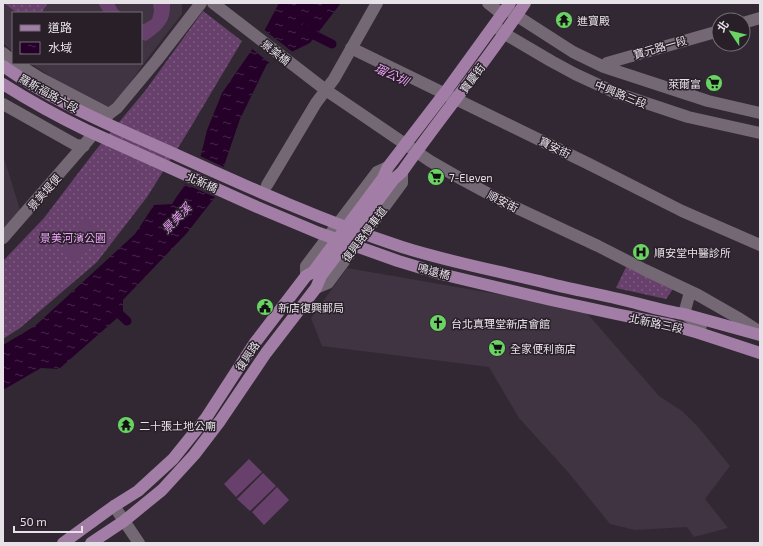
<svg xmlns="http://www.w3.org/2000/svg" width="763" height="546" font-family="'Exo 2','Noto Sans TC',sans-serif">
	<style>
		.built { fill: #403342 }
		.grass { fill: url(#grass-dots) }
		.garden { fill: #67406c }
		.water { fill: url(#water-ripples) }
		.pier { fill: #322833 }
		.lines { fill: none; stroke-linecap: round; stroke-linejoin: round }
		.canal { stroke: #25012a; stroke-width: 9 }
		.minor { stroke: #736874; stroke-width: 12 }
		.major { stroke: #a27da6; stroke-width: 12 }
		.labels { text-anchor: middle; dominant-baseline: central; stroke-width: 3; stroke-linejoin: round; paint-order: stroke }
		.poi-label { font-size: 11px; fill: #e7e1e8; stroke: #281f29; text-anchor: start }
		.street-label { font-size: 11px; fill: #e7e1e8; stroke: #281f29 }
		.park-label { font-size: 11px; fill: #f1a6fc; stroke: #281f29 }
		.water-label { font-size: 12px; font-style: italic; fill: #eea4f9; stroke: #281f29 }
	</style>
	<defs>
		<pattern id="grass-dots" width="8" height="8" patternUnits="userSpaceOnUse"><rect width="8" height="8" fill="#67406c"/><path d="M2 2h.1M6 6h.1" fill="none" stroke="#7d5b81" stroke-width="1.8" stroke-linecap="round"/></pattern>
		<pattern id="water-ripples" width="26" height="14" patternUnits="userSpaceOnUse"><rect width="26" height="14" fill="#25012a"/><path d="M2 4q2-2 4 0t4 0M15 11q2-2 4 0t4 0" fill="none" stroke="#452649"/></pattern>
	</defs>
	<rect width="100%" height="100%" fill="#322833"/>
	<path class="built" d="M3 3H182V14L150 55 109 112 62 84 30 63H141V13H13V52L3 43Z
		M3 155 22 216 3 236Z
		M347 268 583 309 592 319 659 396 682 411 699 428 730 466 705 499 728 528 694 537 687 527 635 530 610 524 568 472 519 418 489 367 322 346 311 318Z"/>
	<path class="grass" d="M4 3H48L41 13H17Z
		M203 11 242 41 186 135 147 197 97 262 20 328 3 339V261L44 218 95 151 145 91Z
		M626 267 673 289 666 299 616 288Z"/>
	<path class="garden" d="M98 3H114L118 10 123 13H104Z
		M153 3H170C170 7 170 12 169 16 166 27 155 35 146 41L141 39V23L144 24 152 19 154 11Z
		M86 220 101 233 76 262 61 249Z
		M249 459 262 472 236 497 224 484Z
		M263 473 276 486 250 511 237 499Z
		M277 487 289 500 264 525 252 512Z"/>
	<path class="water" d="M279 3H341L310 43 267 64 240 119 226 160 215 197 187 233 123 300V313L59 369 41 368 3 390V345L35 326 135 234 154 205 172 204 177 196 183 188 201 155 207 130 222 93 262 35Z"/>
	<path class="pier" d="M263 29 294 53 271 64 251 48Z
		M198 155 226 168 217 198 183 183Z"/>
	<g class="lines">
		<path class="canal" d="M305 28 314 35 332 44
			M112 307 127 321"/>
		<path class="minor" d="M213 3 327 91 339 99 430 161 463 180 502 201 598 246 645 270 698 295 740 319 760 332
			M488 3 502 14
			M508 10 531 25 573 52 604 67 708 101 760 113
			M743 23 760 18
			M496 27 505 34 551 61 575 74 616 93 688 117 760 133
			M351 48 589 164 682 211 760 245
			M3 53 13 61
			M16 63 40 78 109 114
			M604 67 607 63 719 31
			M3 104 76 145 84 146
			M106 118 109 114 117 108 157 60 201 3
			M267 185 316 103 334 79 377 3
			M3 238 90 138
			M306 276V266L377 172 388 167
			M316 288 328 283 402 183V172
			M690 292 684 314 701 325 699 333
			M114 506 139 543"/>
		<path class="major" d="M3 66C57 104 119 129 179 156 252 189 326 222 402 247 452 263 504 272 555 285 576 290 598 294 619 299 641 304 662 311 684 314L760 335
			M3 84C30 101 57 116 86 130L257 207 319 233 398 261 441 274 551 300 616 314 671 325 699 333 760 353
			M63 543 114 506 138 491 173 459 206 418 254 344 306 276 313 272 383 178 388 167 444 94 510 3
			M91 543 124 521 162 490 194 455 220 421 266 353 316 288 321 276 394 179 402 172C442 115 487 61 525 3"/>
	</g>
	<defs>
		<g id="temple-disc" transform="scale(0.9)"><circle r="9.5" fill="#6ad363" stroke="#281f29"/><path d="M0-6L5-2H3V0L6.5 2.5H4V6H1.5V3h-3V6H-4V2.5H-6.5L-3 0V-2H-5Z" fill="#111"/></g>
		<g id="supermarket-disc" transform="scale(0.9)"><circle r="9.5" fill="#6ad363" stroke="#281f29"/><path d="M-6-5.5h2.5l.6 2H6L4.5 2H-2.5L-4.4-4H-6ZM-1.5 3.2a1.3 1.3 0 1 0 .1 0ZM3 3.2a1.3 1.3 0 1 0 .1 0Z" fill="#111"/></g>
		<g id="hospital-disc" transform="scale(0.9)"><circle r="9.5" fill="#6ad363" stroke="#281f29"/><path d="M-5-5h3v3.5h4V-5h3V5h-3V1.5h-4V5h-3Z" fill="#111"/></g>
		<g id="civic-disc" transform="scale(0.9)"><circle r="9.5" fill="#6ad363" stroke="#281f29"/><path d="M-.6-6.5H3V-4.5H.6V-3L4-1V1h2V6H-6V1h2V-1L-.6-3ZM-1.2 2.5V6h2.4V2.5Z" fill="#111"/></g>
		<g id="church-disc" transform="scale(0.9)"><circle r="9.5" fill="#6ad363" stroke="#281f29"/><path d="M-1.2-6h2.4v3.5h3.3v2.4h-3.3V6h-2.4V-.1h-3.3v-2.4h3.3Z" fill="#111"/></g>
	</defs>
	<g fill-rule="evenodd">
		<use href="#temple-disc" x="564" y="20"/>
		<use href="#supermarket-disc" x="714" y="83"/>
		<use href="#supermarket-disc" x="436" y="177"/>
		<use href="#hospital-disc" x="641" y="252"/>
		<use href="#civic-disc" x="265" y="307"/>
		<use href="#church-disc" x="438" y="323"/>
		<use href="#supermarket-disc" x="497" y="348"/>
		<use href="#temple-disc" x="126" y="425"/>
	</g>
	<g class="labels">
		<g class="poi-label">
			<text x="577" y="20">進寶殿</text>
			<text x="701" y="83" text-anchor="end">萊爾富</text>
			<text x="449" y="177">7-Eleven</text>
			<text x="654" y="252">順安堂中醫診所</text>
			<text x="278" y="307">新店復興郵局</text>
			<text x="451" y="323">台北真理堂新店會館</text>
			<text x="510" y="348">全家便利商店</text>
			<text x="139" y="425">二十張土地公廟</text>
		</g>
		<g class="street-label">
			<text transform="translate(660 47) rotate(-16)">寶元路一段</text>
			<text transform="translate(276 52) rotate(38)">景美橋</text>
			<text transform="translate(472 78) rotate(-53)">寶慶街</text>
			<text transform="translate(49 93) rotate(29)">羅斯福路六段</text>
			<text transform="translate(621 94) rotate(22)">中興路三段</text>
			<text transform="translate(555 147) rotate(26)">寶安街</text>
			<text transform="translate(202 182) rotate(24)">北新橋</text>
			<text transform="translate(44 192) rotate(-49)">景美堤便</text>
			<text transform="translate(503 201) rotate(27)">順安街</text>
			<text transform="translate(364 234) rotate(-53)">復興路慢車道</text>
			<text transform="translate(434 271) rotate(15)">鳴遠橋</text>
			<text transform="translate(656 323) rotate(12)">北新路三段</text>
			<text transform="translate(247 356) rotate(-56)">復興路</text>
		</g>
		<g class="park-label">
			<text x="73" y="237">景美河濱公園</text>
		</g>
		<g class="water-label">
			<text transform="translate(392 74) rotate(25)">瑠公圳</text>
			<text transform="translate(176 218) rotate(-46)">景美溪</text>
		</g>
	</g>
	<rect width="763" height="546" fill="none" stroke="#e7e1e8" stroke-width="8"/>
	<rect x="12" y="12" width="130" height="52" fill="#281f29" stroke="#746d75"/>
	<rect x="20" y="25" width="20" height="6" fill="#a27da6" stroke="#746d75"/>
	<text x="48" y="32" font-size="12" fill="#e7e1e8">道路</text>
	<rect x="20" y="42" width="20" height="12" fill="url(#water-ripples)" stroke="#746d75"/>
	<text x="48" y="52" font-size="12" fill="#e7e1e8">水域</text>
	<g transform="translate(731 32) rotate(305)"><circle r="19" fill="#281f29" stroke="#746d75"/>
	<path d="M0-3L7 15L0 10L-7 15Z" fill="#6ad363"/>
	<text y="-6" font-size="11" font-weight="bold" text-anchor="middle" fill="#e7e1e8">北</text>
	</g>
	<path d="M14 526v6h68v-6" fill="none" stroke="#e7e1e8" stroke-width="2"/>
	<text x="20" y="526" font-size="12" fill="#e7e1e8" stroke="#281f29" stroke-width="3" paint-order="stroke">50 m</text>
</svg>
